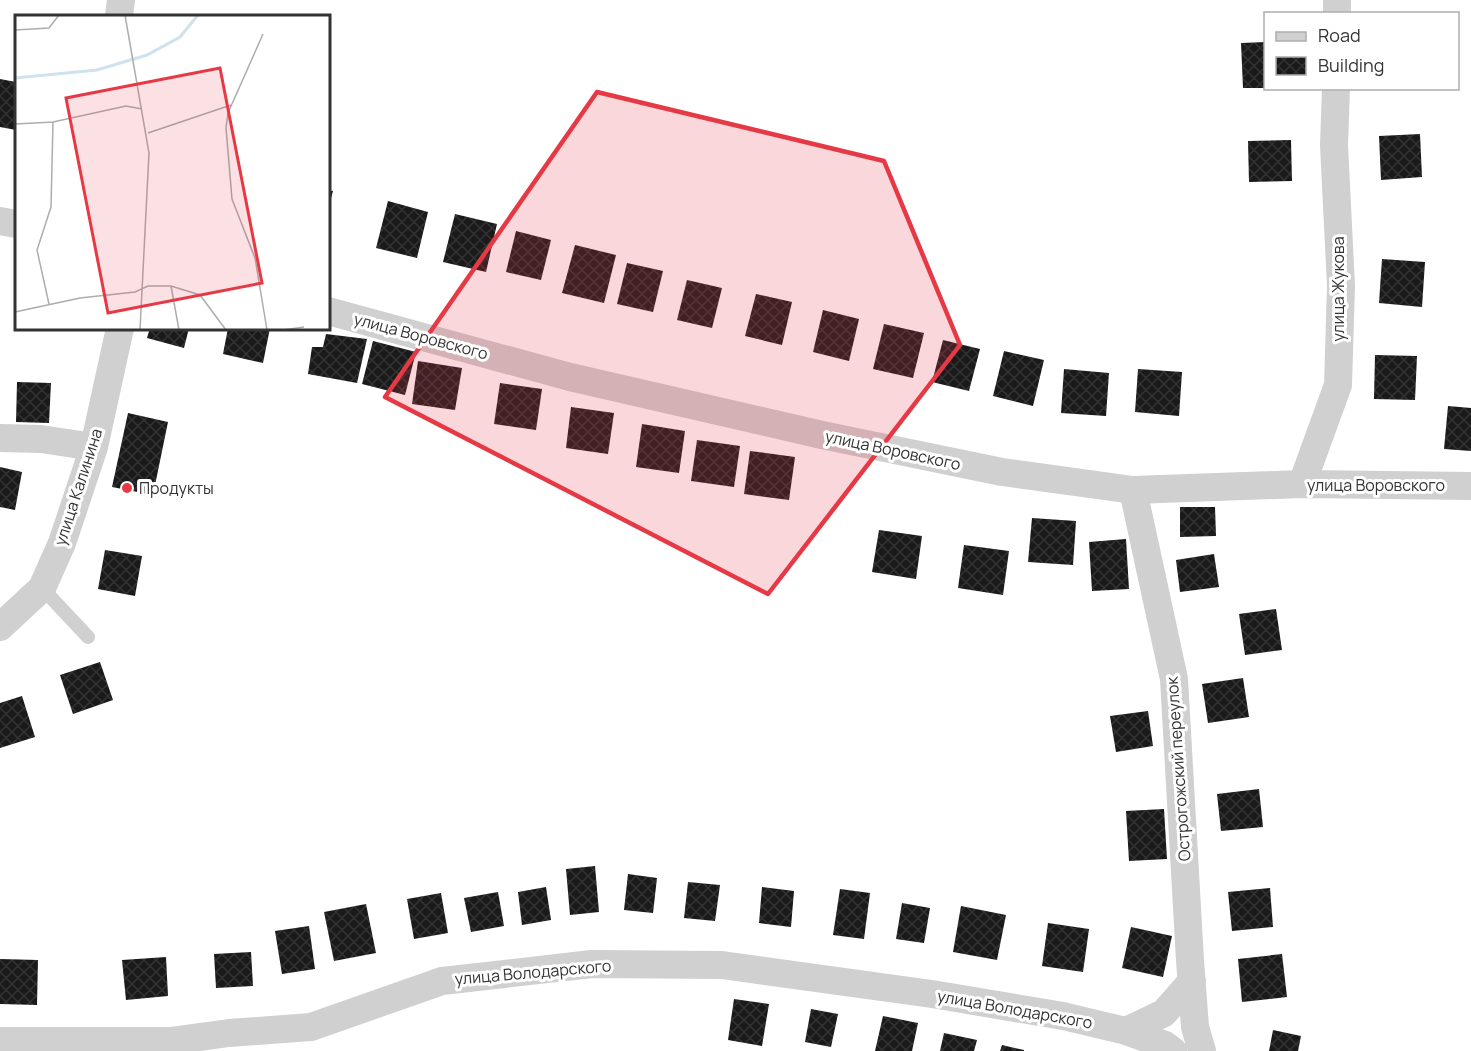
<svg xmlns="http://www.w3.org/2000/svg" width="1471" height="1051" font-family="Manrope,sans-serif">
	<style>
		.building { fill: url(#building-cross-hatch) }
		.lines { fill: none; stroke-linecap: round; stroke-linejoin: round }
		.service { stroke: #d0d0d0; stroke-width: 14 }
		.minor { stroke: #d0d0d0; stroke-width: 28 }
		.marked { fill: #e63946; fill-opacity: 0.2; stroke: #e63946; stroke-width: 4.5; stroke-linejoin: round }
		.poi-dot { fill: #e63946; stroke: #fff; stroke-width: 2 }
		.labels { text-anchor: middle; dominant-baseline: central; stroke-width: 6; stroke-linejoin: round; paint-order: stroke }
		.street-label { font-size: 16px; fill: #333; stroke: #fff }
		.poi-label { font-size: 16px; fill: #333; stroke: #fff; text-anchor: start }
		.inset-river { fill: none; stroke: #cfe2ee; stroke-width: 3 }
		.inset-road { fill: none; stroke: #adadad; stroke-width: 1.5 }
		.view { fill: #e63946; fill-opacity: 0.15; stroke: #e63946; stroke-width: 3 }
		.inset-edge { fill: none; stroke: #333; stroke-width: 3 }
	</style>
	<defs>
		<pattern id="building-cross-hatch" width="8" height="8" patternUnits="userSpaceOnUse" patternTransform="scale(1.5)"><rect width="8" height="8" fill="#1a1a1a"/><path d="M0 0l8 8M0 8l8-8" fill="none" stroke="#333"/></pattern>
	</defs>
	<rect width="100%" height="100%" fill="#fff"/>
	<path class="building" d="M1266 42V88H1243L1241 43Z
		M0 79 16 82V130L0 127Z
		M1420 134 1422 177 1381 180 1379 136Z
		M1291 140 1292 181 1249 182 1248 141Z
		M328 190 333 191 329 206H328Z
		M388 201 428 212 417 258 376 248Z
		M455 214 497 224 486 272 443 262Z
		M516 231 551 240 541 280 506 272Z
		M575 245 616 255 604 303 562 293Z
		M1382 259 1425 262 1422 307 1379 303Z
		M627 263 663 271 653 312 617 304Z
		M687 280 722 288 712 328 677 320Z
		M756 294 792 302 782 345 745 336Z
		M823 310 859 319 849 361 813 352Z
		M884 324 924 333 913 378 873 369Z
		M150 328H189L184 348 147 338Z
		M228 328H270L263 363 223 354Z
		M326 334 367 339 357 383 308 374 312 347H323Z
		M943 340 980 349 969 391 932 382Z
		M373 341 416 352 405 395 362 384Z
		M1004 351 1044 360 1033 406 993 396Z
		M1375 355 1417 356 1415 400 1374 399Z
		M418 361 462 368 455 410 412 404Z
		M1064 369 1109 373 1106 416 1061 413Z
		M1138 369 1182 372 1179 416 1135 412Z
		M17 382 51 383 49 423 16 422Z
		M500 383 542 389 536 430 494 424Z
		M1448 406 1471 408V451L1444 449Z
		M571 407 614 413 608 454 566 448Z
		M128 413 168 422 153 495 112 487Z
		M642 424 685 431 679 473 636 467Z
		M697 440 740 446 734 487 691 481Z
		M750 451 795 457 789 500 744 494Z
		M0 467 22 472 15 510 0 507Z
		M1180 507H1215L1216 536 1180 537Z
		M1032 518 1076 521 1073 565 1028 562Z
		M879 530 922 536 916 579 872 572Z
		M1126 539 1129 589 1092 591 1089 542Z
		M964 545 1009 551 1003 595 958 588Z
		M105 550 142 556 135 596 98 589Z
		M1214 554 1219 587 1180 592 1176 560Z
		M1276 609 1282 650 1245 655 1239 614Z
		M100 662 113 700 73 714 60 675Z
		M1243 678 1249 717 1208 723 1202 684Z
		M22 696 35 737 0 748V703Z
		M1148 711 1153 746 1116 752 1110 716Z
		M1259 789 1263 827 1221 831 1217 794Z
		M1164 809 1167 859 1129 861 1126 811Z
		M595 866 599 912 570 915 566 869Z
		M628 874 657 878 653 913 624 910Z
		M688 882 720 885 715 921 684 918Z
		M546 887 551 920 522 925 518 892Z
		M762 887 794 891 791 927 759 923Z
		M1270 888 1273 927 1232 931 1228 892Z
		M840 889 870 893 864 939 833 935Z
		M498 892 504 926 471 932 464 898Z
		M441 893 448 933 414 939 407 899Z
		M902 903 930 908 924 943 896 939Z
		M366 904 376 953 334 961 324 912Z
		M961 906 1006 915 997 960 953 952Z
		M1048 923 1089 929 1083 972 1042 966Z
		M309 926 315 969 282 974 275 931Z
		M1131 927 1172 936 1163 977 1122 968Z
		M251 952 253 986 216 988 214 954Z
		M1282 954 1287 997 1242 1002 1238 959Z
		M166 957 168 996 126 1000 122 960Z
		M0 959 38 960 37 1005 0 1004Z
		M734 999 769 1004 762 1046 728 1040Z
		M811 1009 838 1014 831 1047 805 1042Z
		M883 1016 918 1023 912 1051H875Z
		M1273 1030 1301 1036 1298 1051H1269Z
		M944 1033 977 1040 974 1051H940Z
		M1002 1045 1024 1050V1051H1000Z"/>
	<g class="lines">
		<path class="service" d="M42 588 88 637"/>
		<path class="minor" d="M1337 0V14
			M119 16 121 0
			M0 221 16 224
			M328 311 570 377 822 435 1002 472 1133 490 1302 484 1471 486
			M0 438 41 439 94 447
			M1302 484 1338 385 1341 286 1334 145 1336 88
			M1133 490 1174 679 1190 960 1195 1027 1202 1051
			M0 627 42 588 62 543 94 447 120 328
			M1126 1031 1164 1013 1192 981
			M0 1041H170L229 1033 311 1027 442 981 592 964 722 965 932 994 1063 1016 1126 1031 1165 1045 1173 1051"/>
	</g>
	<path class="marked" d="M597 92 884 161 960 345 768 594 385 397Z"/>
	<circle class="poi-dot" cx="127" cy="488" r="6"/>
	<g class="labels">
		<g class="street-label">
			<text transform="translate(1338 289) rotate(-90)">улица Жукова</text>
			<text transform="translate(421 336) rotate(15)">улица Воровского</text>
			<text transform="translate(893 450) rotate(12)">улица Воровского</text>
			<text x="1376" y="485">улица Воровского</text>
			<text transform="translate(78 487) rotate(-72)">улица Калинина</text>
			<text transform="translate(1178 769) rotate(-94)">Острогожский переулок</text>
			<text transform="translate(533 972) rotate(-5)">улица Володарского</text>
			<text transform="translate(1015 1009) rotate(10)">улица Володарского</text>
		</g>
		<g class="poi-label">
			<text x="139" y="488">Продукты</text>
		</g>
	</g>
	<g transform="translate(15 15)">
		<rect width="315" height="315" fill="#fff"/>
		<path class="inset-river" d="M0 63 82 55 132 40 165 22 183 0"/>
		<path class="inset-road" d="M110 0 134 138 125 315M0 15 34 13 44 0M248 19 213 98 211 113 217 184 240 243 252 315M38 107 111 91 127 94M0 109 38 107 36 192 22 235 34 289M133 118 216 90M156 271 164 315M0 297 65 283 120 277 133 271H156L185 280 211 315M268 315 289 312"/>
		<path class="view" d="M205 53 247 268 93 298 51 83Z"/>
		<rect width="315" height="315" class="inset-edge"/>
	</g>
	<rect x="1264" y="12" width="195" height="78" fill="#ffffff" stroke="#adadad" stroke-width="1.5"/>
	<rect x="1276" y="32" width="30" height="9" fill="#d0d0d0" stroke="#adadad" stroke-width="1.5"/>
	<text x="1318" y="42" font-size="18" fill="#333333">Road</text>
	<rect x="1276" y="57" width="30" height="18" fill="url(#building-cross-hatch)" stroke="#adadad" stroke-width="1.5"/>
	<text x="1318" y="72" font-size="18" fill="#333333">Building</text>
</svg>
